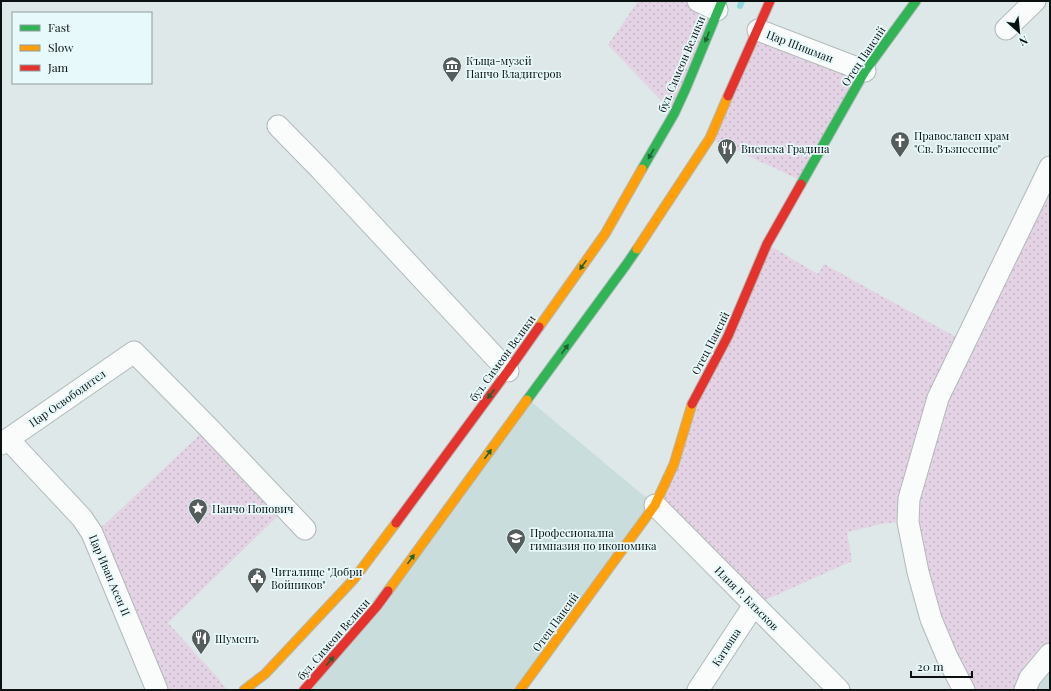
<svg xmlns="http://www.w3.org/2000/svg" width="1051" height="691" font-family="'Playfair Display',serif">
	<style>
		.built { fill: #cadddd }
		.park { fill: url(#park-dots) }
		.lines { fill: none; stroke-linecap: round; stroke-linejoin: round }
		.stream { stroke: #8fdadf; stroke-width: 6 }
		.street-casing { stroke: #b1b9b9; stroke-width: 23 }
		.fast-casing { stroke: #b1b9b9; stroke-width: 11 }
		.slow-casing { stroke: #b1b9b9; stroke-width: 11 }
		.jam-casing { stroke: #b1b9b9; stroke-width: 11 }
		.street { stroke: #fafcfc; stroke-width: 21 }
		.fast { stroke: #30b455; stroke-width: 9 }
		.slow { stroke: #ff9f0a; stroke-width: 9 }
		.jam { stroke: #e5322d; stroke-width: 9 }
		.oneway { fill: #1e6233 }
		.labels { text-anchor: middle; dominant-baseline: central; stroke-width: 3.5; stroke-linejoin: round; paint-order: stroke }
		.street-label { font-size: 11px; fill: #0b1111; stroke: #e7f9fa }
		.poi-label { font-size: 11px; fill: #0b1111; stroke: #e7f9fa; text-anchor: start }
	</style>
	<defs>
		<pattern id="park-dots" width="8" height="8" patternUnits="userSpaceOnUse"><rect width="8" height="8" fill="#e4d3e4"/><path d="M2 2h.1M6 6h.1" fill="none" stroke="#c2b4c3" stroke-width="1.8" stroke-linecap="round"/></pattern>
	</defs>
	<rect width="100%" height="100%" fill="#dee8e8"/>
	<path class="built" d="M528 399 655 505 520 690H304Z
		M1050 654V690H1025Z"/>
	<path class="park" d="M638 1H698L717 10 674 114 608 45Z
		M758 30 865 71 802 181 710 138Z
		M1050 167V654L1025 690H964L908 522 886 523 847 532 852 561 754 605 655 505 767 244 818 274 824 264 965 342Z
		M208 427 286 508 168 623 218 678 227 690H157L92 533 105 524Z"/>
	<g class="lines">
		<path class="stream" d="M740 6 742 1"/>
		<g class="street-casing">
			<path id="street" d="M698 1 717 10
				M1006 29 1035 1
				M758 30 865 71
				M278 126 322 171 508 371
				M8 439 82 518 92 533 157 690
				M1 444 134 352 208 427 305 529
				M655 505 839 690
				M698 690 754 605
				M964 690 947 657 931 619 918 572 908 522 909 499 938 398 1050 167
				M1025 690 1030 678 1050 654"/>
		</g>
		<g class="fast-casing">
			<path id="fast" d="M642 169 674 114 686 88 722 1
				M801 184 865 71 916 1
				M527 400 626 265 637 249"/>
		</g>
		<g class="slow-casing">
			<path id="slow" d="M637 249 710 138 728 96
				M539 327 605 234 642 169
				M388 591 527 400
				M244 690 265 674 354 579 396 523
				M520 690 655 505 674 464 692 404"/>
		</g>
		<g class="jam-casing">
			<path id="jam" d="M728 96 770 1
				M692 404 728 336 767 244 801 184
				M396 523 508 371 539 327
				M304 690 377 606 388 591"/>
		</g>
		<use href="#street" class="street"/>
		<use href="#fast" class="fast"/>
		<use href="#slow" class="slow"/>
		<use href="#jam" class="jam"/>
	</g>
	<defs><path id="oneway-solid" d="M-6-.8H1V-3.2L6.5 0L1 3.2V.8H-6Z"/></defs>
	<g class="oneway">
		<use href="#oneway-solid" transform="translate(707 37) rotate(112)"/>
		<use href="#oneway-solid" transform="translate(651 154) rotate(120)"/>
		<use href="#oneway-solid" transform="translate(583 265) rotate(125)"/>
		<use href="#oneway-solid" transform="translate(565 349) rotate(-54)"/>
		<use href="#oneway-solid" transform="translate(491 394) rotate(127)"/>
		<use href="#oneway-solid" transform="translate(488 454) rotate(-54)"/>
		<use href="#oneway-solid" transform="translate(411 559) rotate(-54)"/>
		<use href="#oneway-solid" transform="translate(330 661) rotate(-49)"/>
	</g>
	<defs>
		<g id="museum-pin" transform="scale(1)"><path d="M0 17L-7.5 6A9.5 9.5 0 1 1 7.5 6Z" fill="#555c5c" stroke="#e7f9fa"/><path d="M0-6L6-3V-2H-6V-3ZM-5-1h2V3h-2ZM-1-1h2V3h-2ZM3-1h2V3H3ZM-6 4H6V6H-6Z" fill="#fff"/></g>
		<g id="church-pin" transform="scale(1)"><path d="M0 17L-7.5 6A9.5 9.5 0 1 1 7.5 6Z" fill="#555c5c" stroke="#e7f9fa"/><path d="M-1.2-6h2.4v3.5h3.3v2.4h-3.3V6h-2.4V-.1h-3.3v-2.4h3.3Z" fill="#fff"/></g>
		<g id="restaurant-pin" transform="scale(1)"><path d="M0 17L-7.5 6A9.5 9.5 0 1 1 7.5 6Z" fill="#555c5c" stroke="#e7f9fa"/><path d="M-5-6h1v4h1v-4h1v4h1v-4h1v5L-1.5 .5V6h-2V.5L-5-1ZM5-6V6H3V1.5H1.5Q1.5-4 5-6Z" fill="#fff"/></g>
		<g id="sight-pin" transform="scale(1)"><path d="M0 17L-7.5 6A9.5 9.5 0 1 1 7.5 6Z" fill="#555c5c" stroke="#e7f9fa"/><path d="M0-6L1.8-2.2L6-1.7L2.9 1.2L3.7 5.4L0 3.3L-3.7 5.4L-2.9 1.2L-6-1.7L-1.8-2.2Z" fill="#fff"/></g>
		<g id="school-pin" transform="scale(1)"><path d="M0 17L-7.5 6A9.5 9.5 0 1 1 7.5 6Z" fill="#555c5c" stroke="#e7f9fa"/><path d="M0-5L7-2L0 1L-7-2ZM-4 1L0 2.5L4 1V4Q0 6-4 4Z" fill="#fff"/></g>
		<g id="civic-pin" transform="scale(1)"><path d="M0 17L-7.5 6A9.5 9.5 0 1 1 7.5 6Z" fill="#555c5c" stroke="#e7f9fa"/><path d="M-.6-6.5H3V-4.5H.6V-3L4-1V1h2V6H-6V1h2V-1L-.6-3ZM-1.2 2.5V6h2.4V2.5Z" fill="#fff"/></g>
	</defs>
	<g fill-rule="evenodd">
		<use href="#museum-pin" x="452" y="66"/>
		<use href="#church-pin" x="900" y="141"/>
		<use href="#restaurant-pin" x="727" y="148"/>
		<use href="#sight-pin" x="198" y="508"/>
		<use href="#school-pin" x="516" y="538"/>
		<use href="#civic-pin" x="257" y="577"/>
		<use href="#restaurant-pin" x="201" y="638"/>
	</g>
	<g class="labels">
		<g class="street-label">
			<text transform="translate(800 46) rotate(21)">Цар Шишман</text>
			<text transform="translate(863 56) rotate(-56)">Отец Паисий</text>
			<text transform="translate(681 64) rotate(-67)">бул. Симеон Велики</text>
			<text transform="translate(710 343) rotate(-63)">Отец Паисий</text>
			<text transform="translate(502 358) rotate(-54)">бул. Симеон Велики</text>
			<text transform="translate(67 398) rotate(-35)">Цар Освободител</text>
			<text transform="translate(110 575) rotate(67)">Цар Иван Асен II</text>
			<text transform="translate(747 598) rotate(45)">Илия Р. Блъсков</text>
			<text transform="translate(555 622) rotate(-54)">Отец Паисий</text>
			<text transform="translate(333 639) rotate(-49)">бул. Симеон Велики</text>
			<text transform="translate(726 647) rotate(-57)">Катюша</text>
		</g>
		<g class="poi-label">
			<text x="466" y="60">Къща-музей<tspan x="466" dy="13">Панчо Владигеров</tspan></text>
			<text x="914" y="135">Православен храм<tspan x="914" dy="13">"Св. Възнесение"</tspan></text>
			<text x="741" y="148">Виенска Градина</text>
			<text x="212" y="508">Нанчо Попович</text>
			<text x="530" y="532">Професионална<tspan x="530" dy="13">гимназия по икономика</tspan></text>
			<text x="271" y="571">Читалище "Добри<tspan x="271" dy="13">Войников"</tspan></text>
			<text x="215" y="638">Шуменъ</text>
		</g>
	</g>
	<rect width="1051" height="691" fill="none" stroke="#0b1111" stroke-width="4"/>
	<rect x="12" y="12" width="140" height="72" fill="#e7f9fa" stroke="#8f9c9d"/>
	<rect x="20" y="25" width="20" height="6" fill="#30b455" stroke="#8f9c9d"/>
	<text x="48" y="32" font-size="12" fill="#0b1111">Fast</text>
	<rect x="20" y="45" width="20" height="6" fill="#ff9f0a" stroke="#8f9c9d"/>
	<text x="48" y="52" font-size="12" fill="#0b1111">Slow</text>
	<rect x="20" y="65" width="20" height="6" fill="#e5322d" stroke="#8f9c9d"/>
	<text x="48" y="72" font-size="12" fill="#0b1111">Jam</text>
	<g transform="translate(1019 32) rotate(153)" stroke="#e7f9fa" stroke-width="3" paint-order="stroke">
	<path d="M0-3L7 15L0 10L-7 15Z" fill="#0b1111"/>
	<text y="-6" font-size="11" font-weight="bold" text-anchor="middle" fill="#0b1111">N</text>
	</g>
	<path d="M911 671v6h61v-6" fill="none" stroke="#0b1111" stroke-width="2"/>
	<text x="917" y="671" font-size="12" fill="#0b1111" stroke="#e7f9fa" stroke-width="3" paint-order="stroke">20 m</text>
</svg>
